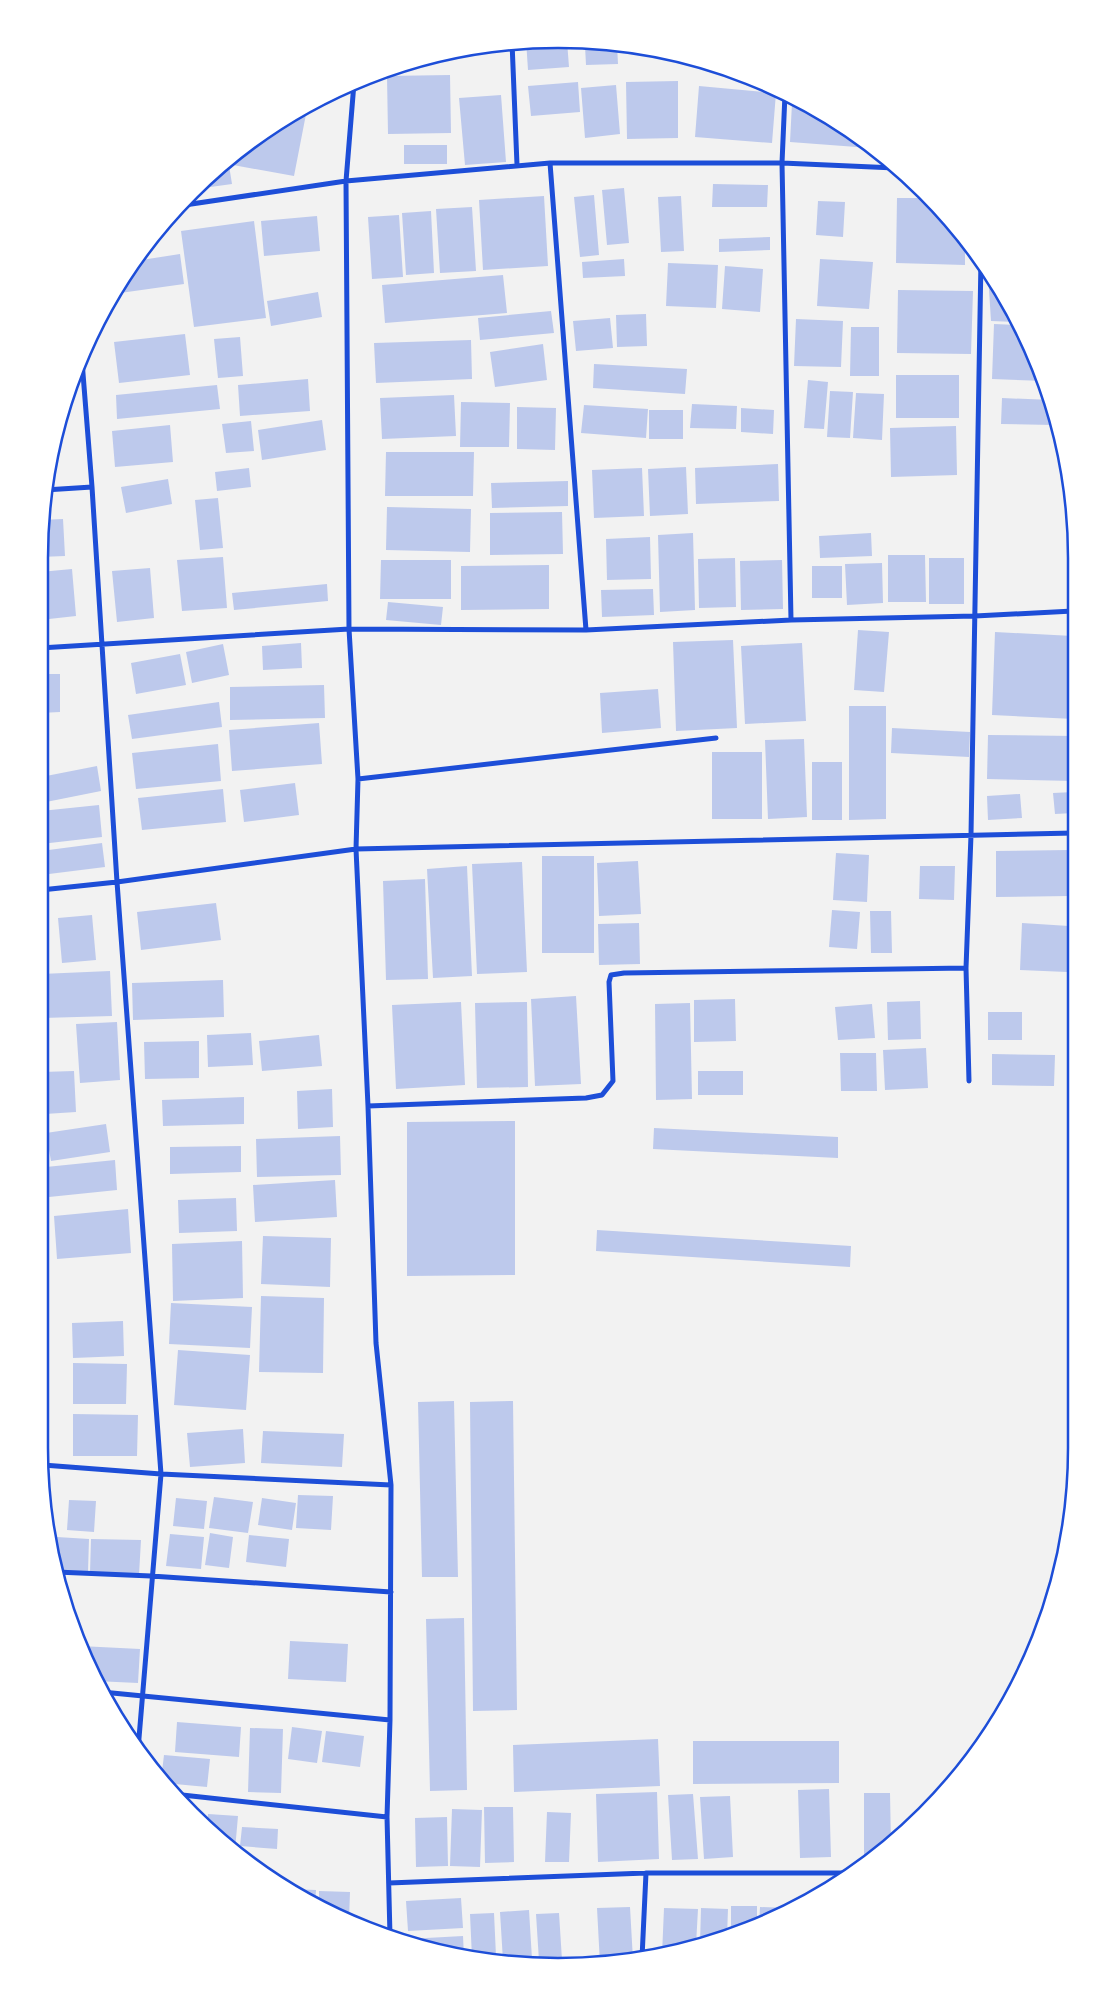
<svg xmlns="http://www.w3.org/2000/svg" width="1116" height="2005" font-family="Commissioner,sans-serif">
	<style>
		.building { fill: #bdc9ec }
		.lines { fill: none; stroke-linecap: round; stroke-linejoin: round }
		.minor { stroke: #1d4ed8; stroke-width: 5 }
		.rim { fill: none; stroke: #1d4ed8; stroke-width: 2.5 }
	</style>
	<rect width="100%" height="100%" fill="#f2f2f2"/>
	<path class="building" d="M526 40 567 41 569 67 528 70Z
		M617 45 618 64 586 65 585 46Z
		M450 75 451 133 388 134 387 76Z
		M678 81V138L627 139 626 82Z
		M578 82 580 112 531 116 528 86Z
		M616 85 620 134 585 138 581 88Z
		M699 86 776 93 772 143 695 137Z
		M501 95 506 162 465 165 459 98Z
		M792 103 809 105 818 108 870 148 790 142Z
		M302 109H307L294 176 233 165 235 152 242 146Z
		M404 145H447V164H404Z
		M228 159 232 184 196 189Z
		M713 184 768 185 767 207H712Z
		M624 188 629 243 607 245 602 190Z
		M594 195 599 255 580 257 574 197Z
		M544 196 548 266 483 270 479 200Z
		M681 196 684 251 661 252 658 197Z
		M897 198H931L965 240V265L896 263Z
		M818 201 845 202 843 237 816 235Z
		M472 207 476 271 440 273 436 209Z
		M431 211 434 273 406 275 402 213Z
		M399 215 403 277 372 279 368 217Z
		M317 216 320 251 264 256 261 221Z
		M254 221 266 318 194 327 181 231Z
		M770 237V250L719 252V239Z
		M180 254 184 284 113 294 135 261Z
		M624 259 625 276 583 278 582 262Z
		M820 259 873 262 869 309 817 306Z
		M668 263 718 265 716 308 666 306Z
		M725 266 763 269 760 312 722 309Z
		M988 274 992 275 1016 322 991 321Z
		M503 275 507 313 385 323 382 285Z
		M898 290 973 291 971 354 897 353Z
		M318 292 322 317 271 326 267 301Z
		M551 311 554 333 480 340 478 318Z
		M646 314 647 346 617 347 616 315Z
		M610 318 613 348 576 351 573 321Z
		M796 319 843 321 841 367 794 366Z
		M994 324 1017 325 1045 381 992 379Z
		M851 327H879V376H850Z
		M185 334 190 375 119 383 114 342Z
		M240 337 243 376 218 378 214 339Z
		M471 340 472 379 376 383 374 343Z
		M543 344 547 380 495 387 490 352Z
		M594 364 687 369 685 394 593 388Z
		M896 375H959V418H896Z
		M308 379 310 411 240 416 238 385Z
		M808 380 828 382 824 429 804 428Z
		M217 385 220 409 117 419 116 395Z
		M830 391 853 392 850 438 827 437Z
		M856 393 884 394 882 440 853 438Z
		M454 395 456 436 382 439 380 398Z
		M1002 398 1052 400 1054 409 1053 425 1001 424Z
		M461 402 510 403 509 447H460Z
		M692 404 737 406 736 429 690 428Z
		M584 405 648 409 646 438 581 433Z
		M517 407 556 408 555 450 517 449Z
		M741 408 774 410 773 434 741 432Z
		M649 410H683V439H649Z
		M322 420 326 450 262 460 258 430Z
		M251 421 254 451 226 453 222 424Z
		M170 425 173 462 115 467 112 431Z
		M956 426 957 475 891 477 890 428Z
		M386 452H474L473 496H385Z
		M778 464 779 501 696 504 695 468Z
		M686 467 688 514 650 516 648 469Z
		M249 468 251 487 217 491 215 472Z
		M642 468 644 516 594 518 592 470Z
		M168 479 172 504 126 513 121 487Z
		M568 481V506L492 508 491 483Z
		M218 498 223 548 200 550 195 500Z
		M387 507 471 509 470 552 386 550Z
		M562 512 563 554 490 555V513Z
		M63 519 65 556 40 557V520Z
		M693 533 695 610 660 612 658 535Z
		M871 533 872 556 820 558 819 536Z
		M650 537 651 579 607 580 606 539Z
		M888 555H925L926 602H888Z
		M223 557 227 608 182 611 177 560Z
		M735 558 736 607 699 608 698 559Z
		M929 558H964V604H929Z
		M381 560H451V599H380Z
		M782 560 783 609 741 610 740 561Z
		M882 563 883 603 847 605 845 564Z
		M549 565V609L461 610V566Z
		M812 566H842V598H812Z
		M150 568 154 618 117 622 112 571Z
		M72 569 76 616 40 620V572Z
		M327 584 328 601 234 610 232 593Z
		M653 589 654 615 602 617 601 590Z
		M388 602 443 607 441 625 386 620Z
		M858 630 889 632 884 692 854 690Z
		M995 632 1073 636 1074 719 992 715Z
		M733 640 737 728 676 731 673 642Z
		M301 643 302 668 263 670 262 646Z
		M802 643 806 721 745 724 741 646Z
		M223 644 229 675 192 683 186 652Z
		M180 654 186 685 136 694 131 663Z
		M40 674H60V712L40 713Z
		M324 685 325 718 230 720V687Z
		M658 689 661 728 602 733 600 693Z
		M219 702 222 727 132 739 128 715Z
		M849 706H886V819L849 820Z
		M319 723 322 764 232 771 229 730Z
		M892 728 970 732 969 757 891 753Z
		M988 735 1074 736V781L987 779Z
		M804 739 807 817 768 819 765 740Z
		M218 744 221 781 136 789 132 753Z
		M712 752H762V819H712Z
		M812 762H842V820H812Z
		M97 766 101 791 41 803V777Z
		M295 783 299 815 244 822 240 790Z
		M223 789 226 822 142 830 138 798Z
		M1074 792V813L1055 814 1053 793Z
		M1020 794 1022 818 988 820 987 796Z
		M99 805 102 837 41 844V811Z
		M102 843 105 867 41 875V851Z
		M1069 850V896L996 897V851Z
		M836 853 869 855 867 902 833 900Z
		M542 856H594V953H542Z
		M638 861 641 914 599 916 597 863Z
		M522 862 527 972 477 974 472 864Z
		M467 866 472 976 433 978 427 869Z
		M920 866H955L954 900 919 899Z
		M425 879 428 979 386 980 383 881Z
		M216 903 221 940 141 950 137 912Z
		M832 910 860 912 857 949 829 947Z
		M870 911H891L892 953H871Z
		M92 915 96 960 62 963 58 918Z
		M639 923 640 964 599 965 598 924Z
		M1022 923 1069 926 1067 972 1020 970Z
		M110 971 112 1016 42 1018 41 974Z
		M223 980 224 1017 133 1020 132 983Z
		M576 996 581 1084 535 1086 531 999Z
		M735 999 736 1041 694 1042V1000Z
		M920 1001 921 1039 888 1040 887 1002Z
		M461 1002 465 1085 396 1089 392 1005Z
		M527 1002 528 1087 477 1088 475 1003Z
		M690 1003 692 1099 656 1100 655 1004Z
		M872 1004 875 1038 838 1040 835 1007Z
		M988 1012H1022V1040H988Z
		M117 1022 120 1080 80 1083 76 1024Z
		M251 1033 253 1065 208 1067 207 1035Z
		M319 1035 322 1066 262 1071 259 1041Z
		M199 1041V1078L145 1079 144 1042Z
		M926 1048 928 1088 885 1090 883 1050Z
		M840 1053H876L877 1091H841Z
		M992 1054 1055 1055 1054 1086 992 1085Z
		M74 1071 76 1112 45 1114 42 1072Z
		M698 1071H743V1095H698Z
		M332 1089 333 1127 298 1129 297 1091Z
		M244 1097V1124L163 1126 162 1100Z
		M515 1121V1275L407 1276V1122Z
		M106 1124 110 1152 51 1161 46 1133Z
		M654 1128 838 1137V1158L653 1149Z
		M340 1136 341 1175 257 1177 256 1139Z
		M241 1146V1172L170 1174V1147Z
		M115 1160 117 1190 49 1197 46 1167Z
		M335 1180 337 1217 255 1222 253 1185Z
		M236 1198 237 1231 179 1233 178 1200Z
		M128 1209 131 1253 57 1259 54 1216Z
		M597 1230 851 1246 850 1267 596 1251Z
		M263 1236 331 1238 330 1287 261 1284Z
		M242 1241 243 1298 173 1301 172 1244Z
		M261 1296 324 1298 323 1373 259 1372Z
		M171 1303 252 1307 250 1348 169 1344Z
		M46 1311 47 1364H43V1312Z
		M123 1321 124 1356 73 1358 72 1323Z
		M178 1350 250 1355 246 1410 174 1405Z
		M73 1363 127 1364 126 1404H73Z
		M43 1400H46L44 1425H43Z
		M454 1401 458 1577H422L418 1402Z
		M513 1401 517 1710 473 1711 470 1402Z
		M73 1414 138 1415 137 1456H73Z
		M243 1429 245 1463 190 1467 187 1433Z
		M263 1431 344 1434 342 1467 261 1463Z
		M298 1495 333 1496 331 1530 296 1528Z
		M214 1497 253 1502 248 1533 209 1528Z
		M176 1498 207 1501 204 1529 173 1526Z
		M262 1498 296 1503 292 1530 258 1525Z
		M69 1500 96 1501 94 1532 67 1530Z
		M210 1533 233 1537 229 1568 205 1565Z
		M170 1534 204 1537 201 1569 166 1566Z
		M249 1535 289 1539 286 1567 246 1562Z
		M57 1537 89 1539 88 1572 56 1571Z
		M91 1539 141 1540 139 1575 90 1573Z
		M61 1593H70L69 1619 66 1614Z
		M464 1618 467 1790 430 1791 426 1619Z
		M290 1641 348 1644 346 1682 288 1679Z
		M80 1646 140 1649 138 1683 95 1681Z
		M177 1722 241 1727 239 1757 175 1752Z
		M292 1727 322 1731 317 1763 288 1759Z
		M250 1728 283 1729 281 1793 248 1792Z
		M326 1731 364 1736 360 1767 322 1762Z
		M658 1739 660 1786 514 1792 513 1745Z
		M693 1741H839V1783L693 1784Z
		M164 1755 210 1759 207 1787 164 1783 161 1780Z
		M829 1789 831 1857 800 1858 798 1790Z
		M657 1792 659 1859 598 1862 596 1794Z
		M864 1793H890L891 1844 869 1860H864Z
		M693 1794 698 1859 672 1860 668 1795Z
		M935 1794H944L935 1802Z
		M730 1796 733 1857 704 1859 700 1797Z
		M484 1807H513L514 1862 485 1863Z
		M452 1809 482 1810 480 1867 450 1866Z
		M547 1812 571 1813 569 1862H545Z
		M208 1814 238 1816 235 1850 207 1828Z
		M447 1817 448 1866 416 1867 415 1818Z
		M242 1827 278 1829 277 1849 240 1846Z
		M291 1889 316 1890 315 1905 291 1891Z
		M319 1891 350 1892 349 1920 319 1907Z
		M461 1898 463 1928 408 1931 406 1901Z
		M731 1906H757V1927L731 1935Z
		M630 1907 633 1960 600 1964 597 1908Z
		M760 1907 789 1908V1911L759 1925Z
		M664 1908 698 1909 696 1945 662 1955Z
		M701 1908 728 1909 727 1936 700 1944Z
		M529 1910 532 1959 503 1961 500 1912Z
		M494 1913 496 1956 472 1958 470 1914Z
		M559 1913 562 1960 539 1961 536 1914Z
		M463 1936 464 1957 423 1948 409 1943 408 1939Z"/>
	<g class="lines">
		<path class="minor" d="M512 42 517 165
			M354 83 346 181 349 629 358 779 356 849 368 1106 376 1343 391 1485 390 1720 387 1817 390 1936
			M785 94 782 163 791 620
			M550 163 586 630
			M178 206 346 181 550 163H782L895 168
			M92 487 117 882 161 1474 138 1750
			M45 490 92 487 82 361
			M40 648 349 629 586 630 791 620 975 616 1073 611
			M358 779 716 738
			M41 890 117 882 356 849 1074 833
			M969 1081 966 968 971 835 981 259
			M368 1106 586 1098 602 1095 613 1081 609 982 611 975 624 973 966 968
			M43 1465 161 1474 391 1485
			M56 1572 151 1576 391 1592
			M102 1692 390 1720
			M173 1794 387 1817
			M389 1883 646 1873H851
			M642 1958 646 1873"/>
	</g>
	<path d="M0 0H1116V2005H0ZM558 48H558A510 510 0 0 1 1068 558V1448A510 510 0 0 1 558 1958H558A510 510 0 0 1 48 1448V558A510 510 0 0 1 558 48Z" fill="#fff" fill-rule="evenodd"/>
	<path class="rim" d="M558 48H558A510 510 0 0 1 1068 558V1448A510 510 0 0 1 558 1958H558A510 510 0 0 1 48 1448V558A510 510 0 0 1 558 48Z"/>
</svg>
